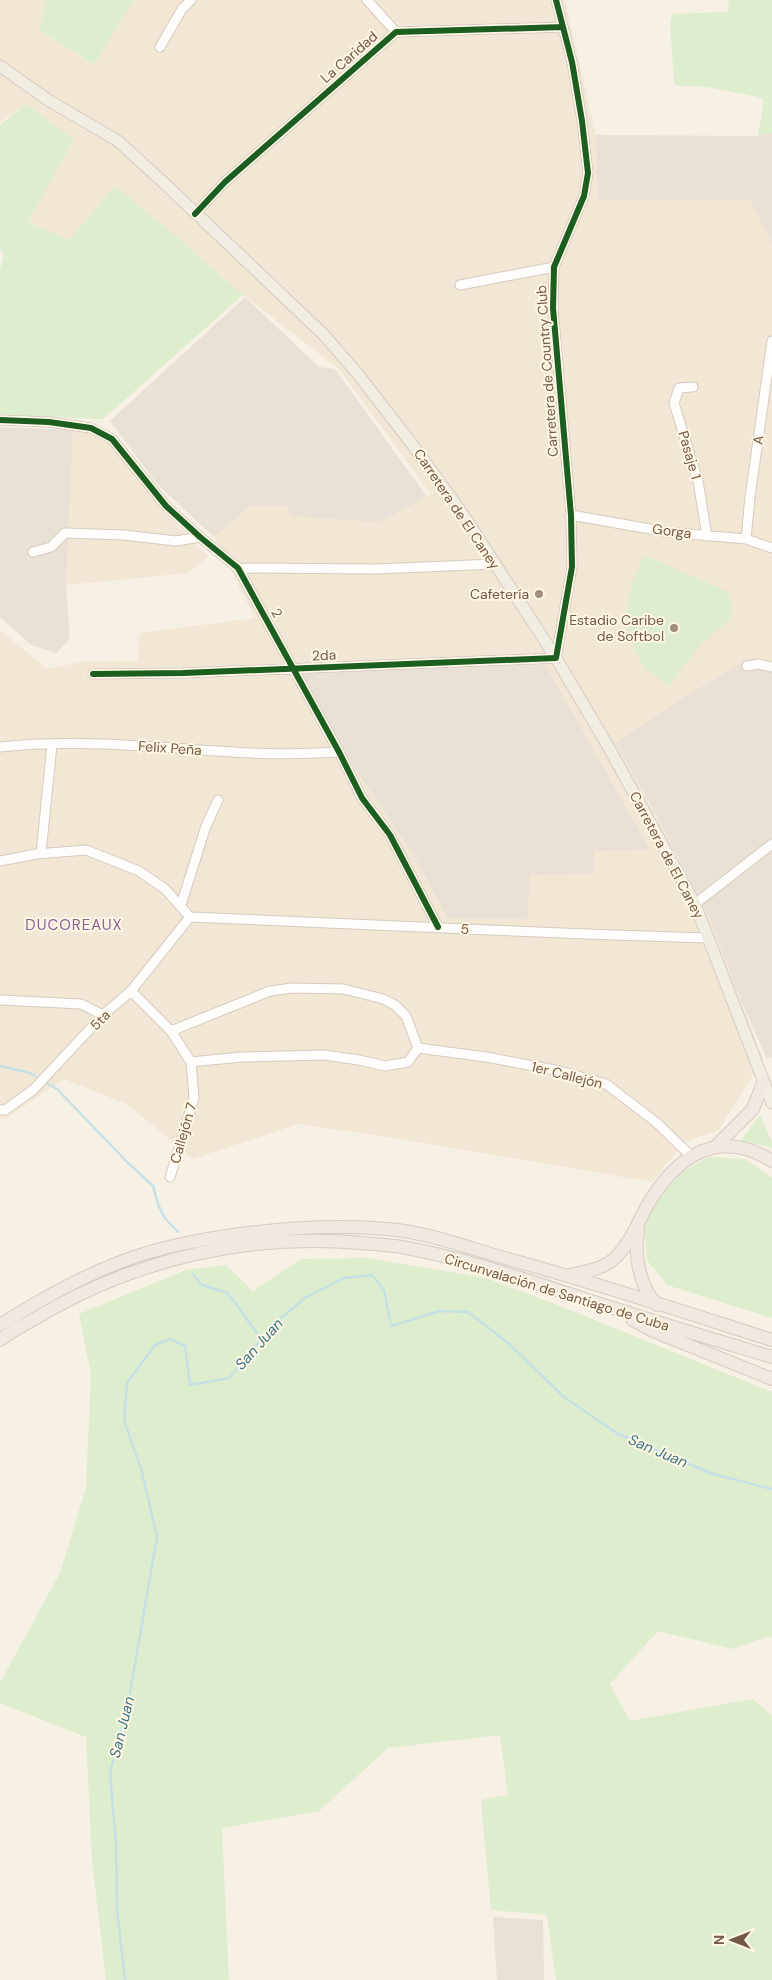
<svg xmlns="http://www.w3.org/2000/svg" width="772" height="1980" font-family="'DM Sans',sans-serif">
	<style>
		.residential { fill: #f2e7d4 }
		.industrial { fill: #e9e0d6 }
		.green { fill: #deedce }
		.lines { fill: none; stroke-linecap: round; stroke-linejoin: round }
		.stream { stroke: #c6e1e6; stroke-width: 2.5 }
		.minor-casing { stroke: #d5cbc0; stroke-width: 11 }
		.major-casing { stroke: #d5cbc2; stroke-width: 13 }
		.highway-casing { stroke: #d5cbc2; stroke-width: 14 }
		.minor { stroke: #fefdfb; stroke-width: 9 }
		.major { stroke: #f2ede2; stroke-width: 11 }
		.highway { stroke: #f1e8e1; stroke-width: 12 }
		.cycleway-casing { stroke: #fff7e4; stroke-width: 9 }
		.cycleway { stroke: #1b5e20; stroke-width: 6 }
		.poi-dot { fill: #a28e7d; stroke: #fff7e4; stroke-width: 2 }
		.labels { text-anchor: middle; dominant-baseline: central; stroke-width: 4; stroke-linejoin: round; paint-order: stroke }
		.street-label { font-size: 14px; fill: #745945; stroke: #fff7e4 }
		.poi-label { font-size: 14px; fill: #745945; stroke: #fff7e4; text-anchor: end }
		.neighbourhood-label { font-size: 15px; letter-spacing: 1px; fill: #8a6098; stroke: #fff7e4 }
		.water-label { font-size: 15px; font-style: italic; fill: #3d7689; stroke: #fff7e4 }
	</style>
	<rect width="100%" height="100%" fill="#f6f0e5"/>
	<path class="residential" d="M0 0H46L39 29 93 65 132 1 131 0H565L596 135 598 199 750 200 772 243V664L751 658 710 681 615 743 649 801 710 919 763 1059 719 1130 685 1142 652 1182 395 1138 298 1124 193 1159 127 1104 64 1079 7 1118H0V630L47 669 81 662 137 661 140 633 255 618 214 537 250 506H288L379 522 431 494 339 369 243 295 176 236 115 186 69 240 28 221 74 139 26 104 0 122Z
		M73 430 94 433 111 443 161 509 208 556 188 573 66 585Z"/>
	<path class="industrial" d="M772 133V243L750 200H598L596 135 758 136Z
		M245 297 319 367 335 369 427 497 379 522 290 516 288 506H250L214 537 157 484 110 421Z
		M0 427 73 430 66 585 70 638 56 654 30 644 0 617Z
		M751 658 772 664V1057L767 1059 739 996 710 919 649 801 615 743 710 681Z
		M544 663 650 850 594 851V874L530 875 527 919 448 918 415 857 343 750 300 673Z
		M493 1917 543 1920 544 1980H497Z"/>
	<path class="green" d="M46 0H131L133 1 94 65 39 29Z
		M729 0H772V133L758 136 764 100 758 97 707 87 676 86 674 80 670 24 672 14 728 12Z
		M26 104 74 139 28 222 69 240 115 186 176 236 243 295 103 419 0 415V269L4 255 0 250V125Z
		M644 555 729 592 732 618 702 643 668 686 643 666 629 638 626 613 632 582Z
		M760 1115 772 1142V1148L741 1140Z
		M709 1157 745 1159 772 1178V1318L667 1285 647 1260 644 1227 656 1200 682 1172Z
		M366 1258 486 1278 565 1308 772 1392V1638L770 1636 732 1649 658 1631 610 1684 630 1721 753 1699 772 1716V1980H556L547 1915 491 1910 481 1800 508 1795 500 1735 388 1748 319 1811 222 1828 229 1980H106L92 1860 86 1737 0 1703V1683L60 1573 86 1488 91 1375 79 1314 186 1270 226 1265 253 1291 301 1259Z"/>
	<g class="lines">
		<path class="stream" d="M0 1066 30 1073 57 1089 127 1162 153 1186 158 1204 164 1217 178 1232
			M193 1274 202 1285 227 1293 236 1304 261 1339
			M125 1980 117 1909 116 1844 110 1773 128 1704 157 1537 142 1472 124 1420 127 1383 155 1345 171 1339 185 1346 190 1385 229 1378 274 1324 305 1298 344 1278 372 1275 384 1290 391 1326 440 1311 468 1312 508 1343 564 1397 618 1434 713 1474 772 1489"/>
		<g class="minor-casing">
			<path id="minor" d="M367 0 396 32
				M160 47 182 9 191 0
				M195 214 225 182 396 32 563 27
				M460 285 554 267
				M693 387 679 388 674 403 698 481 707 536
				M0 420 49 422 91 428 112 439 166 506 200 537 238 568 339 752 362 798 390 835 438 927
				M571 515 667 532 746 539 772 548
				M746 539 750 497 772 341
				M33 552 51 547 65 533 124 535 176 541 200 537
				M238 568 376 569 495 564
				M747 666 758 664 772 667
				M93 674 183 673 556 658 572 567 571 515 553 308 554 267 584 196 588 173 582 121 572 62 556 0
				M0 747C83 738 168 749 252 753 281 755 310 753 339 752
				M41 853 52 745
				M0 861 36 854 86 850 139 871 165 889 190 917
				M695 904 772 844
				M181 905 206 826 218 800
				M190 917C363 924 536 933 709 938
				M131 991 171 1031 191 1062 194 1098 170 1177
				M0 1000 81 1004 103 1015
				M171 1031 270 991 292 988 344 989 383 999 395 1005 406 1016 418 1048
				M418 1048 486 1057 560 1071 606 1084 657 1123 691 1156
				M191 1062 241 1057 324 1055 359 1060 385 1066 408 1062 418 1048
				M0 1110H5L33 1090 103 1015 131 991 190 917"/>
		</g>
		<g class="major-casing">
			<path id="major" d="M0 66 48 100 118 141 164 183 324 335 357 373 412 444 464 516 556 658 609 748 695 904 772 1103"/>
		</g>
		<g class="highway-casing">
			<path id="highway" d="M715 1147 753 1109 763 1083
				M638 1230C634 1255 639 1286 657 1305
				M570 1275C586 1271 603 1270 616 1257 631 1242 637 1224 647 1206 676 1156 718 1127 772 1161
				M633 1320 653 1331 772 1379
				M0 1325C38 1301 76 1279 118 1263 157 1247 199 1240 240 1234 293 1227 345 1224 398 1230 435 1235 472 1249 508 1259 597 1283 684 1312 772 1340
				M0 1340C12 1331 25 1324 38 1317 135 1259 249 1233 361 1243 375 1244 389 1245 402 1247 474 1260 543 1286 613 1308 665 1325 719 1341 772 1357"/>
		</g>
		<use href="#minor" class="minor"/>
		<use href="#major" class="major"/>
		<use href="#highway" class="highway"/>
		<g class="cycleway-casing">
			<path id="cycleway" d="M195 214 225 182 396 32 563 27
				M0 420 49 422 91 428 112 439 166 506 200 537 238 568 339 752 362 798 390 835 438 927
				M93 674 183 673 556 658 572 567 571 515 553 308 554 267 584 196 588 173 582 121 572 62 556 0"/>
		</g>
		<use href="#cycleway" class="cycleway"/>
	</g>
	<g class="poi-dot">
		<circle cx="539" cy="594" r="5"/>
		<circle cx="674" cy="628" r="5"/>
	</g>
	<g class="labels">
		<g class="street-label">
			<text transform="translate(349 57) rotate(-41)">La Caridad</text>
			<text transform="translate(547 371) rotate(-94)">Carretera de Country Club</text>
			<text transform="translate(758 440) rotate(-82)">A</text>
			<text transform="translate(690 455) rotate(74)">Pasaje 1</text>
			<text transform="translate(457 509) rotate(56)">Carretera de El Caney</text>
			<text transform="translate(672 531) rotate(7)">Gorga</text>
			<text transform="translate(277 613) rotate(62)">2</text>
			<text transform="translate(324 655) rotate(-2)">2da</text>
			<text transform="translate(170 748) rotate(4)">Felix Peña</text>
			<text transform="translate(667 855) rotate(62)">Carretera de El Caney</text>
			<text transform="translate(465 929) rotate(5)">5</text>
			<text transform="translate(100 1020) rotate(-45)">5ta</text>
			<text transform="translate(567 1075) rotate(14)">1er Callejón</text>
			<text transform="translate(183 1133) rotate(-74)">Callejón 7</text>
			<text transform="translate(557 1292) rotate(17)">Circunvalación de Santiago de Cuba</text>
		</g>
		<g class="poi-label">
			<text x="529" y="594">Cafetería</text>
			<text x="664" y="620">Estadio Caribe<tspan x="664" dy="16">de Softbol</tspan></text>
		</g>
		<g class="neighbourhood-label">
			<text x="74" y="925">DUCOREAUX</text>
		</g>
		<g class="water-label">
			<text transform="translate(259 1344) rotate(-48)">San Juan</text>
			<text transform="translate(658 1451) rotate(23)">San Juan</text>
			<text transform="translate(122 1727) rotate(-76)">San Juan</text>
		</g>
	</g>
	<g transform="translate(732 1940) rotate(270)" stroke="#fff7e4" stroke-width="4" paint-order="stroke">
	<path d="M0-4L9 19L0 12L-9 19Z" fill="#745945"/>
	<text y="-8" font-size="14" font-weight="bold" text-anchor="middle" fill="#745945">N</text>
	</g>
</svg>
